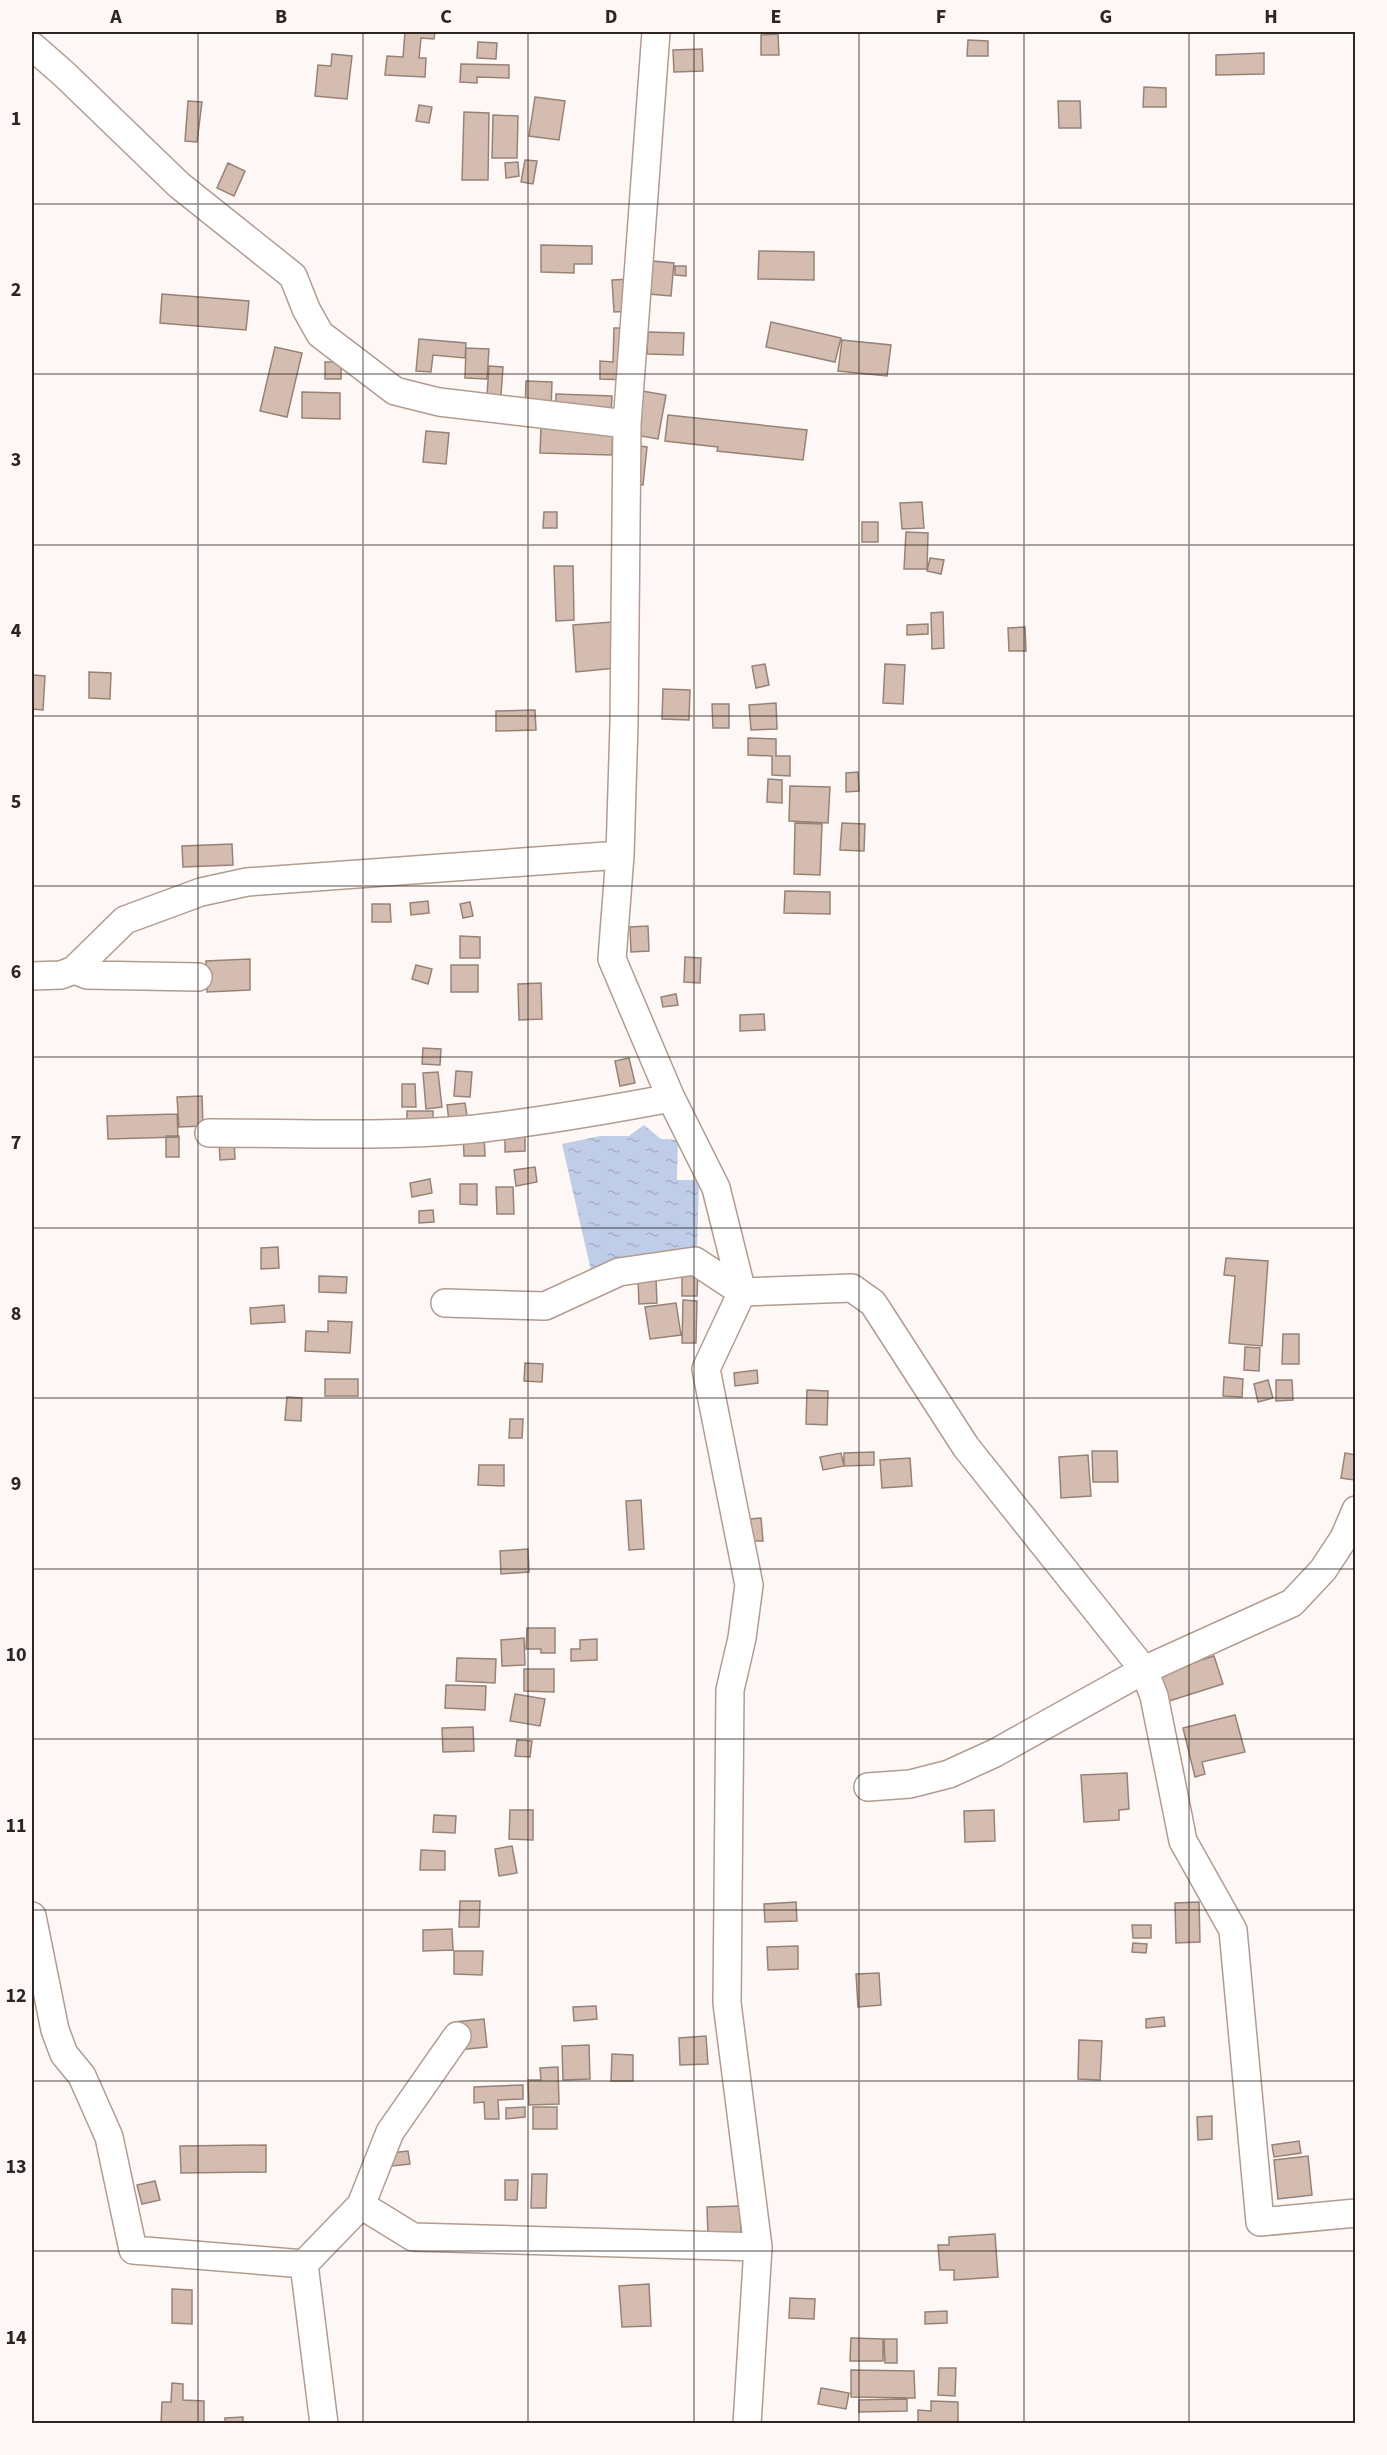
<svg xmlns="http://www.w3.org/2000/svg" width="1387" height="2455" font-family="'Source Sans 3',sans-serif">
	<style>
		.water { fill: url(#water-ripples) }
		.building { fill: #d4bdb0; stroke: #988276; stroke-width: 1.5 }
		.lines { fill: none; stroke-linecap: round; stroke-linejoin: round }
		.minor-casing { stroke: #b29b8f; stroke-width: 30 }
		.minor { stroke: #fff; stroke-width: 27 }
		.grid { fill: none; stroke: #2e2520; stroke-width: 1.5; stroke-opacity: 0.55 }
		.neatline { fill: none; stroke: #2e2520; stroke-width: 2 }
		.grid-label { font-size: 20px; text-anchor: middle; font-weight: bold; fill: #2e2520 }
	</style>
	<defs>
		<pattern id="water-ripples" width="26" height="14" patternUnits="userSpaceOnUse" patternTransform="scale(1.5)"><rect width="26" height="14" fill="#bfcde8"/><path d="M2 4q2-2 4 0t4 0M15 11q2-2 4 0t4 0" fill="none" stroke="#a4b0c7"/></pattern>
	</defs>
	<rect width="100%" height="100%" fill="#fdf8f6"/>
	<path class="water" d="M644 1125 661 1139 678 1140 677 1180H699L697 1251 592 1275 562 1144 600 1136H629Z"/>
	<path class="building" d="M405 32H435L434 39 421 38 419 58H426L425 77 385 75 387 56 403 57Z
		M778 34 779 55H761V35Z
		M968 40 988 41V56H967Z
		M478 42 497 43 496 59 477 58Z
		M702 49 703 71 674 72 673 50Z
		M1264 53V74L1216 75V55Z
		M332 54 352 56 347 99 315 96 318 65 331 66Z
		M461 64 509 65V78L477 77V83L460 82Z
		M1144 87 1166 88V107H1143Z
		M535 97 565 101 559 140 529 136Z
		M188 101 202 102 197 142 185 141Z
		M1058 101H1080L1081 128H1059Z
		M419 105 432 107 429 123 416 121Z
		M464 112 489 113 488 180H462Z
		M493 115 518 116 517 158H492Z
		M525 160 537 161 533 184 521 182Z
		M518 162 519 176 506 178 505 163Z
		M228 163 245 171 234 196 217 188Z
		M541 245 592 246V264H574V273L541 272Z
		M759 251 814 252V280L758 279Z
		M652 261 674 263 671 296 649 294Z
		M675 266H686V276L675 275Z
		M632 279 633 311 614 312 612 280Z
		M162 294 249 301 246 330 160 323Z
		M771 322 841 338 835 362 766 347Z
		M614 328H630L628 380 600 379V361L613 362Z
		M648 332 684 333 683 355 647 354Z
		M419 339 466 343 465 358 433 355 431 372 416 371Z
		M842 340 891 345 887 376 838 371Z
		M275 347 302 353 287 417 260 411Z
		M466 348 489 349 487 379 465 378Z
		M325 362H341V379H325Z
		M489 366 503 367 501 395H487Z
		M526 381 552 382 551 410 525 409Z
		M642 391 666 395 658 439 635 435Z
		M302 392 340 393V419L302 418Z
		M556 394 612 396 611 413 556 411Z
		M668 415 807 430 803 460 717 451 718 447 665 441Z
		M541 425 613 428 612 455 540 453Z
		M426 431 449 433 446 464 423 462Z
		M631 445 647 447 643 485 626 483Z
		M922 502 924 528 902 529 900 503Z
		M544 512H557V528H543Z
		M862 522H878V542H862Z
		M906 532 928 533 927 569H904Z
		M930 558 944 560 941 574 927 571Z
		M554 566H573L574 620 556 621Z
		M943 612 944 648 932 649 931 613Z
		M612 622 616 668 576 672 573 625Z
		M928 624V634L907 635V625Z
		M1025 627 1026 651H1009L1008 628Z
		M765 664 769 685 756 688 752 666Z
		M885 664 905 665 903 704 883 703Z
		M89 672 111 673 110 699 89 698Z
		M33 675 45 676 43 710 32 709Z
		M663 689 690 690 689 720 662 719Z
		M776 703 777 729 751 730 749 705Z
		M712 704H729V728H713Z
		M535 710 536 730 496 731V711Z
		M748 738 776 739V756H790V776L772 775V756L748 755Z
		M858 772 859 791 846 792V773Z
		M768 779 782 780V803L767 802Z
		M790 786 830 787 828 823 789 821Z
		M795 823 822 824 820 875 794 874Z
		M842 823 865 824 864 851 840 850Z
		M232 844 233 865 183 867 182 846Z
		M785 891 830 892V914L784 913Z
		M428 901 429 913 411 915 410 903Z
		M470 902 473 916 463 918 460 904Z
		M372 904H390L391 922H372Z
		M648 926 649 951 631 952 630 927Z
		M460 936 480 937V958H460Z
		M685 957 701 958 700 983 684 982Z
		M250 959V990L207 992 206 961Z
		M416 965 432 969 428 984 412 979Z
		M451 965H478V992H451Z
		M541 983 542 1019 519 1020 518 984Z
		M676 994 678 1005 663 1007 661 997Z
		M764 1014 765 1030 740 1031V1015Z
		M423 1048 441 1049 440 1065 422 1064Z
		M629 1058 635 1083 620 1086 615 1061Z
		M456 1071 472 1072 470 1097 454 1096Z
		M438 1072 442 1107 426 1109 423 1073Z
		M402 1084H415L416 1107H402Z
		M202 1096 203 1126 179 1127 177 1097Z
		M465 1103 470 1134 451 1137 447 1105Z
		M407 1111H433V1127L407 1126Z
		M177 1114 178 1137 108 1139 107 1116Z
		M484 1133 485 1156H464L463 1134Z
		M505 1135H525V1151L505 1152Z
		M166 1136H179V1157H166Z
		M234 1138 235 1159 220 1160 219 1139Z
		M535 1167 537 1182 516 1186 514 1170Z
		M430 1179 432 1193 412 1197 410 1183Z
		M460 1184H477V1205L460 1204Z
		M496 1187H513L514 1214H497Z
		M433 1210 434 1222 419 1223V1211Z
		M278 1247 279 1268 261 1269V1248Z
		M1226 1258 1268 1261 1262 1346 1229 1343 1235 1276 1224 1275Z
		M682 1270H698L697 1296H682Z
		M319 1276 347 1277 346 1293 319 1292Z
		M656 1279 657 1303 639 1304 638 1280Z
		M683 1300 697 1301 696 1343H682Z
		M676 1303 681 1335 650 1339 645 1307Z
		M284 1305 285 1322 251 1324 250 1308Z
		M328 1321 352 1322 350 1353 305 1351 306 1331 328 1332Z
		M1283 1334H1299V1364H1282Z
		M1245 1347 1260 1348 1259 1371 1244 1370Z
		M525 1363 543 1364 542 1382 524 1381Z
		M757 1370 758 1383 735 1386 734 1373Z
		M1224 1377 1243 1379 1242 1397 1223 1396Z
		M325 1379H358V1396H325Z
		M1268 1380 1273 1398 1258 1402 1254 1384Z
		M1276 1380H1292L1293 1400 1276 1401Z
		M807 1390 828 1391 827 1425 806 1424Z
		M287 1397 302 1398 301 1421 285 1420Z
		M510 1419H523L522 1438H509Z
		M1092 1451H1117L1118 1482H1093Z
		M874 1452V1465L844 1466V1453Z
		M841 1453 844 1466 823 1470 820 1457Z
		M1345 1453 1356 1455 1354 1480 1341 1478Z
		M1088 1455 1091 1496 1061 1498 1059 1457Z
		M910 1458 912 1486 882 1488 880 1460Z
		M479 1465H504V1486L478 1485Z
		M641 1500 644 1549 629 1550 626 1501Z
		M761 1518 763 1541H751L750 1519Z
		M528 1549 529 1572 501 1574 500 1551Z
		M527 1628H555V1653H541V1649H526Z
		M524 1638 525 1665 502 1666 501 1640Z
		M597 1639V1660L571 1661V1649H580V1640Z
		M1214 1656 1223 1684 1169 1701 1160 1673Z
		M457 1658 496 1659 495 1683 456 1681Z
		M524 1669H554V1692L524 1691Z
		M446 1685 486 1686 485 1710 445 1708Z
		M515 1694 545 1699 540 1726 510 1721Z
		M1235 1715 1245 1752 1202 1762 1205 1774 1195 1777 1183 1728Z
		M473 1727 474 1751 443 1752 442 1728Z
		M517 1740 532 1741 530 1757 515 1756Z
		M1127 1773 1129 1809 1119 1810V1820L1084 1822 1081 1775Z
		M510 1810H533V1840L509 1839Z
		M994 1810 995 1841 965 1842 964 1811Z
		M434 1815 456 1816 455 1833 433 1832Z
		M512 1846 517 1873 499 1876 495 1849Z
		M421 1850 445 1851V1870H420Z
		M460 1901H480L479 1927H459Z
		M796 1902 797 1921 765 1922 764 1904Z
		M1199 1902 1200 1942 1176 1943 1175 1903Z
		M1132 1925H1151V1938H1133Z
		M452 1929 453 1950 423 1951V1930Z
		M1133 1943 1147 1944 1146 1953 1132 1952Z
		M798 1946V1969L768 1970 767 1947Z
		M454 1951H483L482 1975 454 1974Z
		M879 1973 881 2005 858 2007 856 1974Z
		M596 2006 597 2019 574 2021 573 2007Z
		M1164 2017 1165 2026 1146 2028V2019Z
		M484 2019 487 2047 457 2050 454 2022Z
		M706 2036 708 2064 680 2065 679 2038Z
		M1079 2040 1102 2041 1100 2080 1078 2079Z
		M589 2045 590 2079 563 2080 562 2046Z
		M612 2054 633 2055V2081H611Z
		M558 2067 559 2104 529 2105 528 2080H541L540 2068Z
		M523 2085V2099L498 2100 499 2119H485L484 2102 474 2103V2087Z
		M525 2107V2117L506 2119V2108Z
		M533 2107H557V2129H533Z
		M1212 2116V2139L1198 2140 1197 2117Z
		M1299 2141 1301 2153 1274 2157 1272 2145Z
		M266 2145V2172L181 2173 180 2146Z
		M408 2151 410 2164 392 2166 390 2153Z
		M1308 2156 1312 2195 1278 2199 1274 2160Z
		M532 2174H547L546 2208H531Z
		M505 2180H518L517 2200H505Z
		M155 2181 160 2200 142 2204 137 2185Z
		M740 2206 741 2235 708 2236 707 2207Z
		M995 2234 998 2277 954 2280V2270H940L938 2245H949V2237Z
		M649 2284 651 2326 622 2327 619 2286Z
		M172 2289 192 2290V2324L172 2323Z
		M790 2298 815 2299 814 2319 789 2318Z
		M947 2311V2323L925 2324V2312Z
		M851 2338 883 2339V2361H850Z
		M884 2339H897V2363H885Z
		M939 2368H956L955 2396 938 2395Z
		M851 2370 914 2371 915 2398 851 2397Z
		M172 2383 183 2384V2400L204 2401V2422L161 2424 162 2402H171Z
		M821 2388 849 2393 846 2409 818 2404Z
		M907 2399V2411L859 2412V2400Z
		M931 2401 958 2402V2424H918V2410L931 2411Z
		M243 2417V2424H225V2418Z"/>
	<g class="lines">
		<g class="minor-casing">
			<path id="minor" d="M656 32 627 424 624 723 620 855 612 959 671 1098 716 1188 742 1292 706 1369 749 1585 742 1638 730 1690 727 2003 758 2247 747 2424
				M32 46 64 74 179 185 293 276 306 309 320 334 395 391 439 402 627 424
				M74 970 87 975 198 977
				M32 976 61 975 74 970 125 920 201 892 247 882 620 855
				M209 1133C294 1133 379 1137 464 1130 534 1123 602 1111 671 1098
				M445 1303 545 1306 619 1272 695 1261 742 1292 852 1288 873 1303 966 1447 1144 1670 1154 1696 1183 1841 1233 1930 1260 2222 1356 2213
				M868 1787 910 1784 949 1774 995 1753 1144 1670 1292 1603 1323 1570 1344 1538 1356 1510
				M32 1916 55 2030 64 2054 82 2076 109 2137 133 2250 304 2264 361 2205 390 2132 457 2036
				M361 2205 413 2237 758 2247
				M304 2264 324 2424"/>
		</g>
		<use href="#minor" class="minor"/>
	</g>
	<path class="grid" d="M198 32V2424M363 32V2424M528 32V2424M694 32V2424M859 32V2424M1024 32V2424M1189 32V2424M32 204H1356M32 374H1356M32 545H1356M32 716H1356M32 886H1356M32 1057H1356M32 1228H1356M32 1398H1356M32 1569H1356M32 1739H1356M32 1910H1356M32 2081H1356M32 2251H1356"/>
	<rect width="1387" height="2455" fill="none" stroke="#fdf8f6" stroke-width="66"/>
	<rect x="33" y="33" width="1321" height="2389" class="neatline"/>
	<g class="grid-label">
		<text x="116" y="23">A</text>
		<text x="281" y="23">B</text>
		<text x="446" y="23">C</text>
		<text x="611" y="23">D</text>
		<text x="776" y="23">E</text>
		<text x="941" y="23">F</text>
		<text x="1106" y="23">G</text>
		<text x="1271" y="23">H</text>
		<text x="16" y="125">1</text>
		<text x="16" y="296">2</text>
		<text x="16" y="466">3</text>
		<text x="16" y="637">4</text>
		<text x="16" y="808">5</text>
		<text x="16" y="978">6</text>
		<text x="16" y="1149">7</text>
		<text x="16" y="1320">8</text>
		<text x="16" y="1490">9</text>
		<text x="16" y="1661">10</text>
		<text x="16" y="1832">11</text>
		<text x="16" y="2002">12</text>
		<text x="16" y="2173">13</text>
		<text x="16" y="2344">14</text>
	</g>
</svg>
